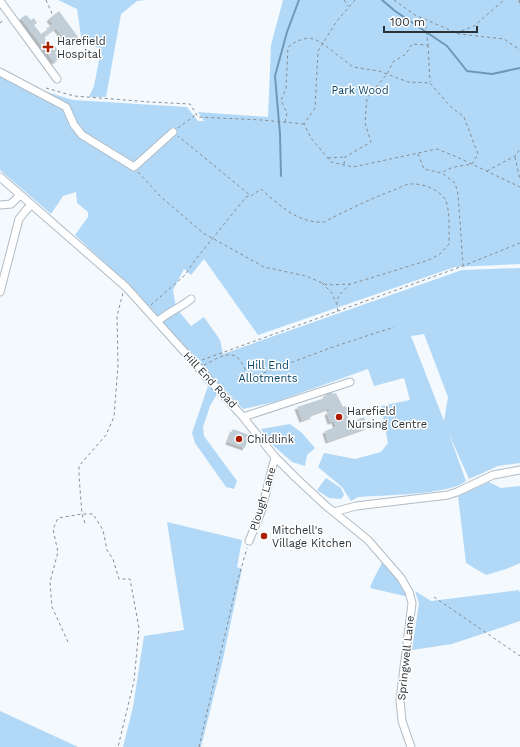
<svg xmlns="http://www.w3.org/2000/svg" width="520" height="747" font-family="'Work Sans',sans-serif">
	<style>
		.green { fill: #b2d8f7; fill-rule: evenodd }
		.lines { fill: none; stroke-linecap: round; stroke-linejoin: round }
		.stream { stroke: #6d98b9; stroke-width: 2 }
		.building { fill: #c1ced8; filter: url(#shadow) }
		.minor-casing { stroke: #b0bcc6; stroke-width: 9 }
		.path { stroke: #868c90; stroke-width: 1; stroke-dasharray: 3 3; stroke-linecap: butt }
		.minor { stroke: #fff; stroke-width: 7 }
		.poi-dot { fill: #ac1e00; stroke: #fff; stroke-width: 1.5 }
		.labels { text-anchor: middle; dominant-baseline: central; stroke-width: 3; stroke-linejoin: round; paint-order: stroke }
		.poi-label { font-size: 11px; fill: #2c3135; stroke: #fff; text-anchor: start }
		.park-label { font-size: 11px; fill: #07456a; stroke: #fff }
		.street-label { font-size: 11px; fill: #2c3135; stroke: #fff }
	</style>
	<defs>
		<filter id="shadow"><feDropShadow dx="-2.5" dy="2.5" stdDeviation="0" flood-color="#0004"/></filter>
	</defs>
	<rect width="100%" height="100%" fill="#f3f9fd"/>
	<path class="green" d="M58 0H145L137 1 121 14 106 97H89L94 86 101 50 88 42 82 43 77 9Z
		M283 0H520V264L455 267 258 335 204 259 191 275 184 269 173 290 176 308 191 326 204 317 220 340 223 354 462 270 520 268V463L498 466 469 479 449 434 466 481C450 495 382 495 358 497L351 501 342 487 318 467 324 453 355 459 381 452 388 443 381 406 410 400 404 378 374 386 368 369 275 402 243 409 222 386 210 406 203 427 204 436 237 481 234 489 226 487 195 443 192 433 208 386 129 295 122 279 75 235 88 217V212L77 203 76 192 63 196 51 214 0 170V74L30 87 73 100 187 107 198 121H204L198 112 268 117 271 45ZM424 334 448 397 444 421 411 336Z
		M290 424 302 433 315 448 307 455 305 466 292 462 268 441 261 429Z
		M326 478 341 488 344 495 341 499 329 498 317 490Z
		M489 482 501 488 520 486V563L506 569 486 575 466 563 458 496Z
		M167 522 242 540 237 567 242 569 223 659 201 747H123L133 707 144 636 184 630Z
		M382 563 389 569 409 597 370 588 373 580Z
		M519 590 520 594V621L452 644 412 650 419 603 415 591 431 601Z
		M0 711 78 747H0Z"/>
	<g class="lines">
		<path class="stream" d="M382 0 395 11 447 46 467 71 492 74 520 68
			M281 176 280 134 275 76 287 32 299 0"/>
	</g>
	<path class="building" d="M59 11 78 37 68 44 56 28 44 37 50 46 53 44 58 50 55 53 59 59 54 62 21 18 26 15 31 20 34 18 37 23 34 25 41 34 50 28 49 26 53 24 49 19Z
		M332 392 333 394 336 393 343 407 346 406 350 416 347 418 349 423 364 417 368 427 328 441 325 431 336 427 334 421 330 422 327 413 330 411 329 408 312 414 313 416 302 420 297 407 325 398 326 394Z
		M233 429 249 435 245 448 228 442Z"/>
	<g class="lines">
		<g class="minor-casing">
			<path id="minor" d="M0 1 57 79
				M0 72 66 107 74 125 82 135 134 167 173 132
				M0 177 126 287 243 417 275 457 295 477 325 505 368 540 401 578 409 592 412 603 400 700 402 721 411 747
				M0 205 11 204 20 195
				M0 292 19 219 27 209 32 205
				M157 322C168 312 180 308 191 299
				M243 417 350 382
				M334 512 356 506 448 495 457 492 493 475 520 470
				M249 541 261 512 275 457"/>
		</g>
		<path class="path" d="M46 0 53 16
			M344 0 348 6
			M355 0 337 21 318 51 315 108 304 124 311 138 331 162 353 167 437 149 457 157 520 187
			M394 0 415 15 459 34 504 39 520 50
			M519 0 520 6
			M0 23 4 20
			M456 33 474 26 504 0
			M428 45 430 82
			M46 88 74 96 150 102 190 104 198 117 262 120 304 124
			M285 122 287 113 281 100 286 89 288 47 297 41 308 38 314 39 322 43 353 67 379 71 408 82 430 83 450 106 464 117 478 154 472 164C462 166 450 166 442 173
			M178 128 197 114
			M418 154 424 169 442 173 455 183 458 194 463 265
			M515 157 520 180
			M328 158 344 157
			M344 164 345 157 371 142 365 123 367 98 387 74 393 62 406 54 412 44 428 45 426 27 423 19
			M487 171 515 156 520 149
			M138 172 160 196 203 233 264 267 306 276 327 285 351 284 429 260 440 254 449 244C449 233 450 211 446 201 441 190 422 183 411 184 406 184 399 188 394 190 370 199 347 210 324 222 299 224 279 205 261 189L251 196 178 136
			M322 283 332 293 336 303
			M151 305 185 275 196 259 246 197 250 196
			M338 311C334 296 341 294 350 284
			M202 360 463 266 520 243
			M204 365C215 360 230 348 240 360 243 364 245 370 248 374L256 376 330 348 394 327
			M85 523 82 514 79 476V466L106 435 114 417 118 365 117 316 123 293
			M434 597 520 656
			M68 642 52 607 50 582 58 552 53 529 58 518 82 514H93L103 530 107 550 113 559 119 579H130L139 628 134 681 118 747
			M199 747 237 583 247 548"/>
		<use href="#minor" class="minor"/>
	</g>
	<g class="poi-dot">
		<path d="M46 41h4v4h4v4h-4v4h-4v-4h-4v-4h4z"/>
		<circle cx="339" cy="417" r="4"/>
		<circle cx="239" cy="439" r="4"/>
		<circle cx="264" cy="536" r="4"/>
	</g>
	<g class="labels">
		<g class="poi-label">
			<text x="57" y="41">Harefield<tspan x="57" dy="13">Hospital</tspan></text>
			<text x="347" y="411">Harefield<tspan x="347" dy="13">Nursing Centre</tspan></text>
			<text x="247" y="439">Childlink</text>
			<text x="272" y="530">Mitchell's<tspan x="272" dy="13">Village Kitchen</tspan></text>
		</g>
		<g class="park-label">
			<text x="360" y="90">Park Wood</text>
			<text x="268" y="365">Hill End<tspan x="268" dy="13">Allotments</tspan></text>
		</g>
		<g class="street-label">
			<text transform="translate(210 380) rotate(47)">Hill End Road</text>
			<text transform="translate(263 499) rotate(-73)">Plough Lane</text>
			<text transform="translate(406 658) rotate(-84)">Springwell Lane</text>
		</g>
	</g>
	<path d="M384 26v6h93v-6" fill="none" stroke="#2c3135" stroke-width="2"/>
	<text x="390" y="26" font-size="12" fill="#2c3135" stroke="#ffffff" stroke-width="3" paint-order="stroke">100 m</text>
</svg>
